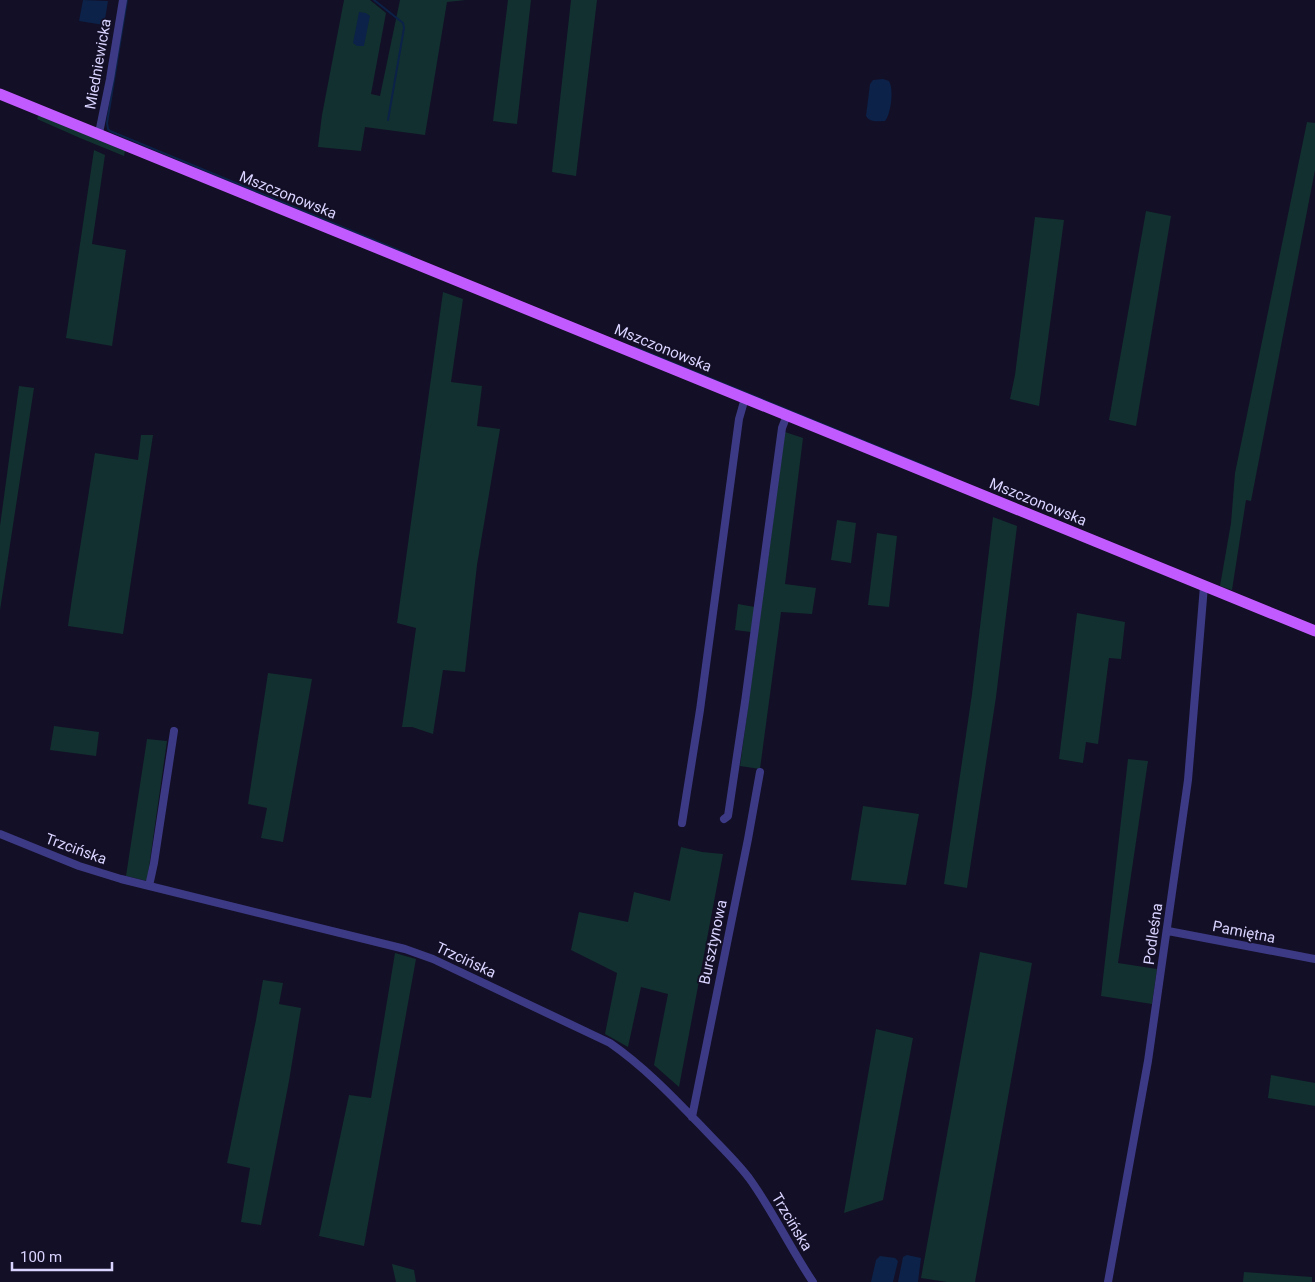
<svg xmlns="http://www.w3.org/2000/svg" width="1315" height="1282" font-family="Roboto,sans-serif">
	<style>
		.green { fill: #12302f }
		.water { fill: #0c2248 }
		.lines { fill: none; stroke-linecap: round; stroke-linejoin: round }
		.stream { stroke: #0c2248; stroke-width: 2 }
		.minor { stroke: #3d3a85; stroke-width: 8 }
		.primary { stroke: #c25bff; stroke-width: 11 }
		.labels { text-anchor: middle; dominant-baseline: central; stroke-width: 4; stroke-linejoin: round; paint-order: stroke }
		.street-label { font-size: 15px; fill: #d9d4ff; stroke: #130f26 }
	</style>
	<rect width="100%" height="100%" fill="#130f26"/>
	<path class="green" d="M344 0H370L386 13 371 94 380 96 400 0H466L447 2 425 135 365 127 361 151 318 147 322 115Z
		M508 0H531L517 124 493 121Z
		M571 0H597L576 176 552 172Z
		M39 114 125 151 124 156 80 138 37 119Z
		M1307 122 1315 123V170L1251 501 1246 500 1232 590 1220 586 1231 523 1235 473Z
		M94 150 105 155 92 244 126 250 112 346 66 338Z
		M1146 211 1171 216 1136 426 1109 420Z
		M1035 217 1064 220 1039 406 1010 399 1015 375Z
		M443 292 463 299 451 382 482 386 477 426 500 429 477 565 465 672 443 670 433 734 412 727H402L416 628 397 623Z
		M19 386 34 388 0 610V526Z
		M785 432 803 438 785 584 816 588 812 614 781 612 760 769 740 766Z
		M141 435H153L123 634 68 626 72 598 95 453 138 460Z
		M993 517 1017 526 996 697 967 888 944 884 972 694Z
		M837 520 856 523 851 563 831 560Z
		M877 533 897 536 889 607 868 605Z
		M738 604 755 607 751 632 735 630Z
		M1077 613 1125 622 1121 659 1109 658 1098 744 1086 742 1083 763 1059 759Z
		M268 673 312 679 283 842 261 838 267 808 248 804Z
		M54 726 99 732 96 756 50 750Z
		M147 739 167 741 147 881 126 876Z
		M1128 759 1148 761 1118 963 1157 969 1152 1004 1101 996Z
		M863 806 919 814 906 885 851 880Z
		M681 847 702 852 723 854 679 1087 654 1065 668 994 641 987 628 1047 605 1034 617 973 571 950 579 912 628 922 634 892 670 901Z
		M980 952 1032 963 975 1282H947L921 1278Z
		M395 953 416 959 364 1246 319 1236 349 1095 371 1098Z
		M263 980 283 983 279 1004 301 1008 289 1081 261 1225 241 1222 250 1168 227 1163 256 1020Z
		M876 1029 913 1038 883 1200 844 1213Z
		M1271 1075 1315 1083V1106L1268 1098Z
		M392 1264 414 1270 416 1282H396Z
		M1244 1272 1312 1277V1282H1243Z"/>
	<path class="water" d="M83 0 108 1 104 25 79 21Z
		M359 12 366 13 370 16 364 46H357L353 43Z
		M883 79 889 81C894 89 891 114 885 121 878 121 870 123 866 116L870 84 873 80Z
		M907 1255 921 1258 918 1282H898L903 1257Z
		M880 1256 895 1258 898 1261 893 1282H871L876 1260Z"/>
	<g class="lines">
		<path class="stream" d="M127 0 107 123 108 129 110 131 410 255
			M374 0 403 23 404 28 388 120
			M634 347 942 473"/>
		<path class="minor" d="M99 133 110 79 123 0
			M724 819 728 816 745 702 782 428 787 415
			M682 823 700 710 739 419 745 398
			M0 834 79 866 121 879 405 949 433 959 610 1043C646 1068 675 1099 705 1130 720 1146 736 1161 749 1178 773 1211 790 1248 813 1282
			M149 886 154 863 174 731
			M1168 931 1315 959
			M692 1117 748 839 760 772
			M1108 1282 1148 1061 1188 780 1204 586"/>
		<path class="primary" d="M0 94 1315 631"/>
	</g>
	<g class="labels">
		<g class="street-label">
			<text transform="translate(98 64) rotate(-80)">Miedniewicka</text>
			<text transform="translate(288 195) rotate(22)">Mszczonowska</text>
			<text transform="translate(663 348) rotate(22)">Mszczonowska</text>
			<text transform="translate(1038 502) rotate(22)">Mszczonowska</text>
			<text transform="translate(76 849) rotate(20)">Trzcińska</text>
			<text transform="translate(1244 932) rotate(11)">Pamiętna</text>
			<text transform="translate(1153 934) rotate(-82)">Podleśna</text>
			<text transform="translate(713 942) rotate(-78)">Bursztynowa</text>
			<text transform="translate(466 960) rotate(25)">Trzcińska</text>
			<text transform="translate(792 1222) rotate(59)">Trzcińska</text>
		</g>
	</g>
	<path d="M12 1262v8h100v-8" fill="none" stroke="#d9d4ff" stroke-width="2.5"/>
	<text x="20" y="1262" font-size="15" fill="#d9d4ff" stroke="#130f26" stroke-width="4" paint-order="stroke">100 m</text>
</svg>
